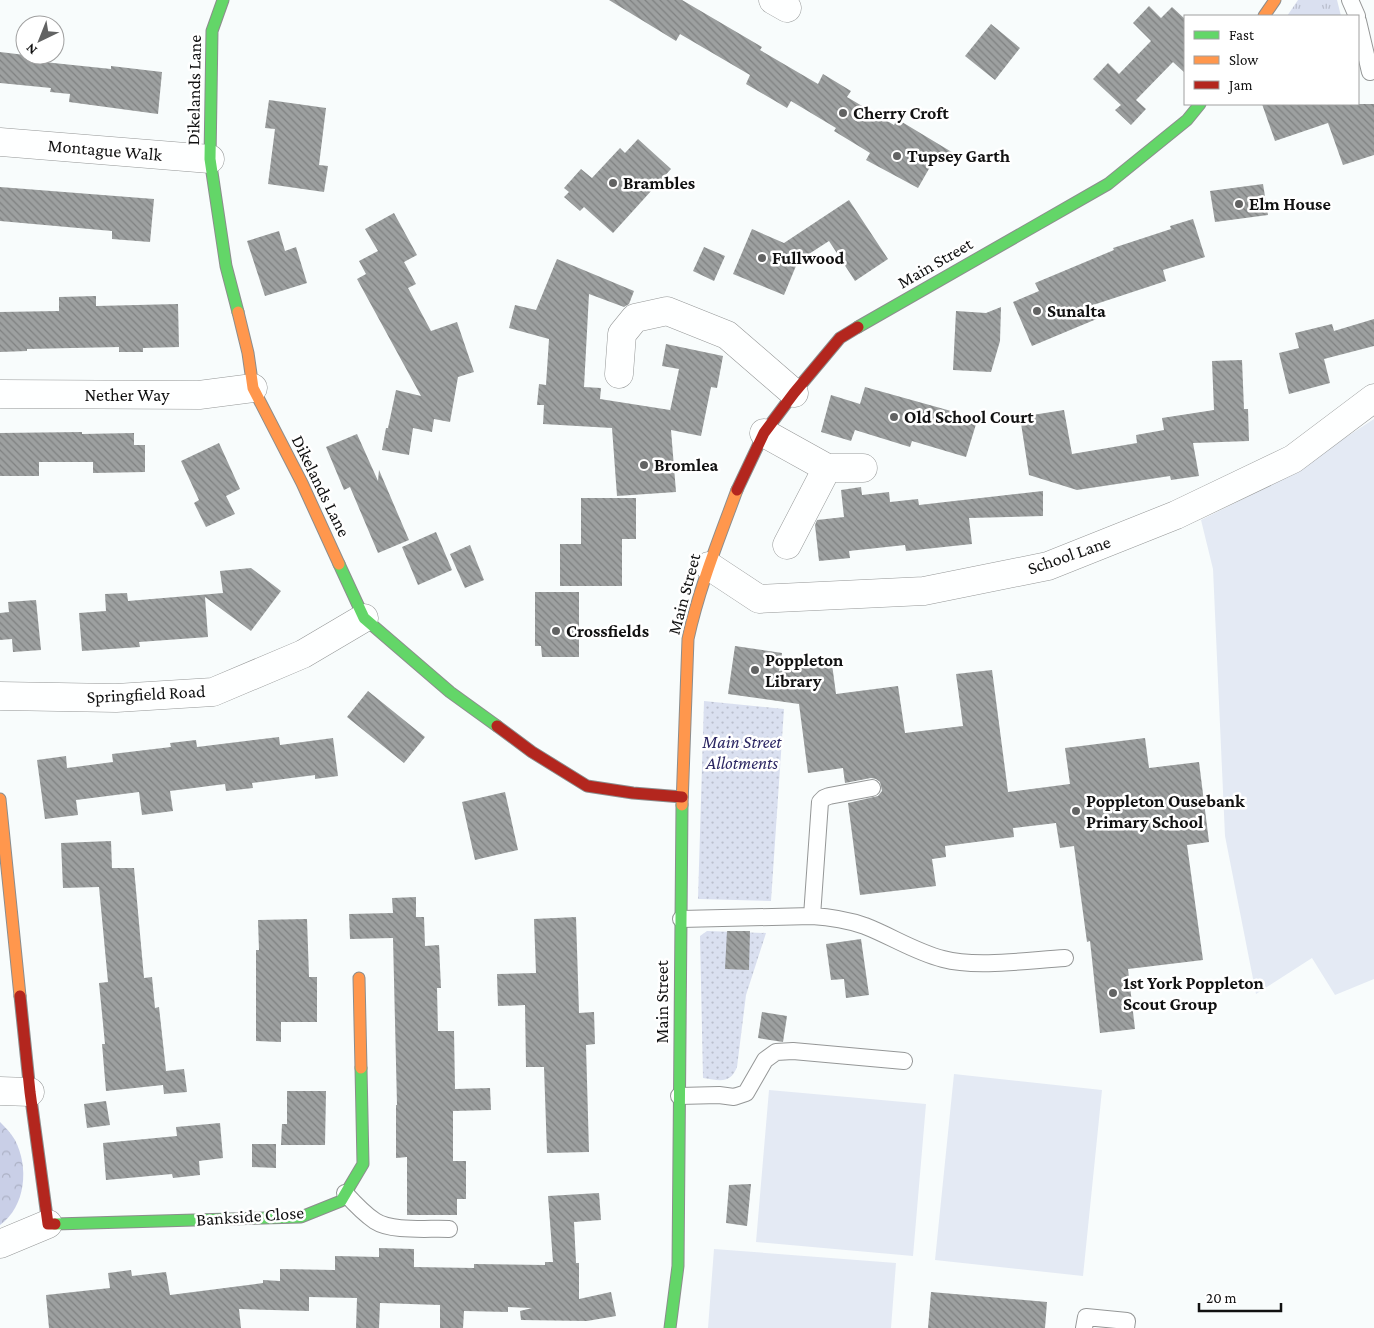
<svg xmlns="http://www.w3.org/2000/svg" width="1374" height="1328" font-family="'Crimson Pro',serif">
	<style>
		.grass { fill: url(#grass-tufts) }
		.forest { fill: url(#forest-crowns) }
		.park { fill: url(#park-dots) }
		.pitch { fill: #e4eaf4 }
		.building { fill: url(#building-back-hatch) }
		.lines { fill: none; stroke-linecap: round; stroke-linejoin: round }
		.lane-casing { stroke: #959797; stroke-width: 18 }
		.street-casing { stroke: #959797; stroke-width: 29 }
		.fast-casing { stroke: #8c8d8d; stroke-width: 13 }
		.slow-casing { stroke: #8c8d8d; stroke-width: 13 }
		.jam-casing { stroke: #8c8d8d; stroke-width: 13 }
		.lane { stroke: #feffff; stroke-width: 16 }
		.street { stroke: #feffff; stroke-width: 28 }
		.fast { stroke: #63d668; stroke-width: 11 }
		.slow { stroke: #ff974d; stroke-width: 11 }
		.jam { stroke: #b3261e; stroke-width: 11 }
		.poi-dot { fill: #626363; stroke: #fff; stroke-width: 2 }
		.labels { text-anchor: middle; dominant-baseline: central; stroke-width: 5; stroke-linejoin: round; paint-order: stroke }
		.street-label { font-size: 18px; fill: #111; stroke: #fff }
		.poi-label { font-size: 18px; font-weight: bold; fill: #111; stroke: #fff; text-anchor: start }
		.park-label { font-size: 18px; font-style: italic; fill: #2c2763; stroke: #fff }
	</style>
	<defs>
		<pattern id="grass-tufts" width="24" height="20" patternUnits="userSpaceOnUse" patternTransform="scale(1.25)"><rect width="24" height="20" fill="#dae0f0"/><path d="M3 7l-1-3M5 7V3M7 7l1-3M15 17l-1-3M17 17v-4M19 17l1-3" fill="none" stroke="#babfcd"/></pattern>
		<pattern id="forest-crowns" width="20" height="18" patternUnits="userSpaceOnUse" patternTransform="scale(1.25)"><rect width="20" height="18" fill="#c9cfe7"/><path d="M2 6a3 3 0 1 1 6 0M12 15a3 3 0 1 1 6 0" fill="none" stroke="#acb1c5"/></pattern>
		<pattern id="park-dots" width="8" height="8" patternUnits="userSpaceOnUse" patternTransform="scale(1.25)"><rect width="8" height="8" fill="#dae0f0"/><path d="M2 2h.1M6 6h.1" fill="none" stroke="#babfcd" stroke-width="1.8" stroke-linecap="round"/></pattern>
		<pattern id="building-back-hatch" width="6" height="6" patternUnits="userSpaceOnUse" patternTransform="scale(1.25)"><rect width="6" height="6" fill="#9da0a0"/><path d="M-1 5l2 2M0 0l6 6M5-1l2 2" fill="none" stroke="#7f8181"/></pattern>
	</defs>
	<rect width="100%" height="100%" fill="#f8fcfc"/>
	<path class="grass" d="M1298 0H1337L1341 16H1287Z"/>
	<path class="forest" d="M0 1122C5 1127 11 1133 15 1140 29 1167 26 1206 0 1225Z"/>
	<path class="park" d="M704 701 784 709 771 901 698 899Z
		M707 931 766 933 746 995 737 1067C730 1085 719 1080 703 1078L700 936Z"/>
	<path class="pitch" d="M1374 419V979L1335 995 1312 958 1256 994 1225 836 1213 569 1201 520 1277 482Z
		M954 1074 1102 1090 1083 1276 935 1260Z
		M769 1090 926 1104 913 1256 756 1242Z
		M714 1249 896 1263 891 1328H708Z"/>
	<path class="building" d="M609 0H682L762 47 760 50 818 84 823 74 851 91 847 97 894 125 897 119 955 154 934 160 918 188 866 160 870 153 834 131 836 128 791 101 787 108 746 84 750 75 680 34 676 41Z
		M1149 6 1161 18 1172 7 1185 19V73L1173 62 1136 100 1146 109 1131 125 1115 110 1121 105 1093 79 1108 63 1119 74 1151 41 1133 23Z
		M991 24 1020 48 995 80 965 56Z
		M0 52 25 55H44V62L111 69V66L162 72 158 114 69 102 70 94 50 92 51 88 0 83Z
		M269 100 326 108 319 165 328 166 324 192 268 184 275 129 265 128Z
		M1262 104H1374V155L1343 165 1328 123 1275 141Z
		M638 139 671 169 613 233 584 207 580 211 564 197 569 192 564 188 581 169 592 178 620 148 625 153Z
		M1263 184 1268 215 1215 222 1210 191Z
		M0 187 154 199 150 242 112 239V231L0 221Z
		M849 200 888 259 855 281 829 241 798 261 784 295 733 274 752 229 784 243Z
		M394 213 417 255 404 262 416 284 408 288 431 331 457 322 474 372 458 377 450 422 434 419 432 432 413 428 409 455 382 450 386 428H388L396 390 421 396 357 279 366 274 359 261 378 251 365 229Z
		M1193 219 1205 257 1163 270 1166 281 1093 305 1099 318 1032 346 1013 302 1039 291 1035 283 1114 250 1113 248 1171 229 1170 226Z
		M279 231 285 251 296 247 307 283 265 296 247 241Z
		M704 247 725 256 714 281 693 271Z
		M557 259 634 291 629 304 624 307 589 294 584 387 601 388 600 399 670 410V411L679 369 662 366 666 344 723 356 717 388 711 387 701 436 671 430 676 492 617 496 612 428 543 424 544 405H537L539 384 546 385 549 339 509 328 515 305 536 310Z
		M96 296V306L178 304 179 347 143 348V352H119V347L27 349V351L0 352V312L59 311V297Z
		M1001 307 1000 341 991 372 953 370 956 311 986 313Z
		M1374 319V346L1324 359 1330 383 1289 394 1279 353 1299 348 1295 333 1332 324 1334 331Z
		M1242 360 1244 409H1248L1249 441 1193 443 1199 476 1171 480 1170 476 1077 490 1029 475 1020 417 1064 410 1072 454 1137 443 1136 435 1164 430 1162 418 1214 410 1212 361Z
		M865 387 951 411 950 413 977 421 966 457 912 441 910 447 855 430 851 441 821 432 831 395 860 404Z
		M82 432V434L134 433V445H145V472L93 473V462H39V476H0V433Z
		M357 434 378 481 379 470 409 540 378 553 350 487 344 490 326 447Z
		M219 443 240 489 226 496 235 514 206 527 194 503 199 500 181 461Z
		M861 487 862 495 889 492 890 502 918 499 919 505 1043 491V516L969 518 972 544 906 551 905 545 849 551 850 558 819 561 815 525 817 520 844 517 841 490Z
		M581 498H636V539H622V586H560V544H581Z
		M436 532 452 570 418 585 402 547Z
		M470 545 484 580 465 588 450 554Z
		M251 568 281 591 251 631 205 597 208 637 139 642 140 647 82 651 79 613 106 611 105 594 127 593 128 601 223 593 220 571Z
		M535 592H579V657H542L541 646H535Z
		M36 600 41 650 13 652 12 639 0 640V613L9 612 8 602Z
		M735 646 782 653 779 671 832 664 836 694 898 686 905 733 963 726 956 674 992 670 1008 792 1070 784 1065 748 1145 738 1149 768 1199 762 1209 842 1187 845 1203 960 1128 969 1135 1029 1100 1033 1090 941 1087 942 1074 846 1060 848 1056 823 1013 828 1014 837 945 846 946 857 932 859 936 886 860 895 848 803 878 796 882 791 880 782 876 779 871 778 845 783 843 768 808 773 799 704 728 694Z
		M368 691 425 737 404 763 347 717Z
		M279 737 280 745 333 738 338 776 315 779V775L252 783 253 788 226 791 225 784 170 791 173 811 142 815 139 792 76 800 78 815 45 819 37 760 66 756 67 768 113 762 112 754 171 747 170 743 196 740 197 747Z
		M505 792 518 850 475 860 462 802Z
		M111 841 112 868H134L144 978 152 977 155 1008 159 1007 166 1071 184 1069 187 1092 164 1094 163 1085 106 1091 102 1044H105L99 983 108 982 99 887 63 888 61 843Z
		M416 897V917H424L425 946 439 945 441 988H437L438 1031H454L455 1089 490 1088 491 1110 453 1111V1161H466V1199H457V1215H407V1157L396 1158V1105H397L393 938 350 939 349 914 393 913 392 898Z
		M576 917 579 1013 594 1012 595 1044 586 1045 589 1152 547 1153 544 1067H526L525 1005 498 1006 497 974 536 973 534 919Z
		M307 919 309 977H317V1022H281V1042L256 1041V950H259L258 920Z
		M727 931H750L749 970 725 969Z
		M861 939 869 995 846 998 844 979 831 980 826 944Z
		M762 1012 787 1016 783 1042 758 1038Z
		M287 1091H326L325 1145H281L282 1124H287Z
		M106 1101 110 1125 87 1128 84 1104Z
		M220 1123 223 1158 199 1161 200 1175 173 1178 172 1174 106 1180 103 1143 177 1136 176 1127Z
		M252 1144H276V1168L252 1167Z
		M751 1184 747 1226 726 1223 729 1185Z
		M599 1193 601 1220 574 1222 576 1263H579V1299L611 1292 616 1316 587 1321 521 1320 520 1311 532 1308 508 1307V1312L464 1311 463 1328H440V1305L380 1303 379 1328H356L357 1298 309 1297V1311L239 1309 241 1328H49L46 1295 110 1288 108 1273 131 1270 132 1276 166 1272 170 1295 263 1283V1280L280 1281V1269L335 1270V1256L379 1257V1248L414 1249V1267L474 1268V1264L545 1265V1262H553L548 1196Z
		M931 1292 1047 1302 1045 1328H928Z"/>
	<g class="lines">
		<g class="lane-casing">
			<path id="lane" d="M1350 0 1357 16
				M1358 21 1370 72
				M812 916 820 802 824 798 829 796 872 788
				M681 919 812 916C830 917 848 920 865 926 891 936 915 952 943 959 976 968 1030 960 1065 958
				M679 1096 719 1095 734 1097 746 1093 765 1060 776 1052 793 1051 904 1061
				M345 1193C354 1203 363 1213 375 1221 392 1232 428 1228 449 1229
				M1084 1328 1086 1317 1127 1321 1126 1328"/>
		</g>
		<g class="street-casing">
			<path id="street" d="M773 0 787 8
				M0 142 210 159
				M619 374 622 334 635 318 667 311 727 335 794 393
				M0 394 199 395 253 388
				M764 433 827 468 787 545
				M827 468H863
				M709 566 759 599 924 591 1048 566 1176 515 1293 459 1374 398
				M0 696 116 698 213 692 303 654 364 618
				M0 1091 30 1092
				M0 1244 48 1224"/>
		</g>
		<g class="fast-casing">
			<path id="fast" d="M223 0 212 31 210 159 226 266 238 312
				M858 327 1108 184 1187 120 1200 104
				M339 564 364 618 450 692 497 726
				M55 1224 301 1217 341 1201 363 1164 361 1068
				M670 1328 678 1266 682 805"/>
		</g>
		<g class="slow-casing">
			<path id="slow" d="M1264 16 1275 0
				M238 312 248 353 253 388 302 483 339 564
				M0 799 20 996
				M682 805 688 639C699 588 719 539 737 490
				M359 978 361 1068"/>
		</g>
		<g class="jam-casing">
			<path id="jam" d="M737 490 764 433 794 393 840 338 858 327
				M497 726 532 752 587 786 633 793 682 797
				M20 996 30 1092 48 1224H55"/>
		</g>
		<use href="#lane" class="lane"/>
		<use href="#street" class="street"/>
		<use href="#fast" class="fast"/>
		<use href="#slow" class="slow"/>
		<use href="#jam" class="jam"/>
	</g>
	<g class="poi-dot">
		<circle cx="843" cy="113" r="5"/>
		<circle cx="897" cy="156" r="5"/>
		<circle cx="613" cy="183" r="5"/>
		<circle cx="1239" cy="204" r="5"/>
		<circle cx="762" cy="258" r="5"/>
		<circle cx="1037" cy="311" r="5"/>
		<circle cx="894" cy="417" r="5"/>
		<circle cx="644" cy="465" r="5"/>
		<circle cx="556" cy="631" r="5"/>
		<circle cx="755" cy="670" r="5"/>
		<circle cx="1076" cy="811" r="5"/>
		<circle cx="1113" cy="993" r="5"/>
	</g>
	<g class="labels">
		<g class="street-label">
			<text transform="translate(194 90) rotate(-89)">Dikelands Lane</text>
			<text transform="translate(105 150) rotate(5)">Montague Walk</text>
			<text transform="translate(935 263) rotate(-30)">Main Street</text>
			<text x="127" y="395">Nether Way</text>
			<text transform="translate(321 486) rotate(64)">Dikelands Lane</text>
			<text transform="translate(1069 555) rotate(-19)">School Lane</text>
			<text transform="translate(684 594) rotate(-75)">Main Street</text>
			<text transform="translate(146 694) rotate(-3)">Springfield Road</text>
			<text transform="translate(662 1002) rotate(-90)">Main Street</text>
			<text transform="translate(250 1216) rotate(-4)">Bankside Close</text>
		</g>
		<g class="poi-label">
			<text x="853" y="113">Cherry Croft</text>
			<text x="907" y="156">Tupsey Garth</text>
			<text x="623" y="183">Brambles</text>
			<text x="1249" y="204">Elm House</text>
			<text x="772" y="258">Fullwood</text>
			<text x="1047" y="311">Sunalta</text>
			<text x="904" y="417">Old School Court</text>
			<text x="654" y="465">Bromlea</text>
			<text x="566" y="631">Crossfields</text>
			<text x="765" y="660">Poppleton<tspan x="765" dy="21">Library</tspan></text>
			<text x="1086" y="801">Poppleton Ousebank<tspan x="1086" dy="21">Primary School</tspan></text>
			<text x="1123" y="983">1st York Poppleton<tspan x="1123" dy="21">Scout Group</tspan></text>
		</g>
		<g class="park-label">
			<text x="742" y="742">Main Street<tspan x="742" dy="21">Allotments</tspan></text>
		</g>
	</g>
	<rect x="1184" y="15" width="175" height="90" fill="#ffffff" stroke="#a0a0a0"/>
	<rect x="1194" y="31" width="25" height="8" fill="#63d668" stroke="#a0a0a0"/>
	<text x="1229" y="40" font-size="15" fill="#111111">Fast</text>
	<rect x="1194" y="56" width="25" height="8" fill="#ff974d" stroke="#a0a0a0"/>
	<text x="1229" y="65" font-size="15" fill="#111111">Slow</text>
	<rect x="1194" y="81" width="25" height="8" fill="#b3261e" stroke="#a0a0a0"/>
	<text x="1229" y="90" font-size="15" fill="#111111">Jam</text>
	<g transform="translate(40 40) rotate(223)"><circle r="24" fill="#ffffff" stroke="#a0a0a0"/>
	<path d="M0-4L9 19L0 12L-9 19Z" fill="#626363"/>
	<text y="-8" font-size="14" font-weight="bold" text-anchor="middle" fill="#111111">N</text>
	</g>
	<path d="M1199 1303v8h82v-8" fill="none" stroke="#111111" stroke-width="2.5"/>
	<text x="1206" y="1303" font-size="15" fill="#111111" stroke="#ffffff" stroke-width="4" paint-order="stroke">20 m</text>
</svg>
